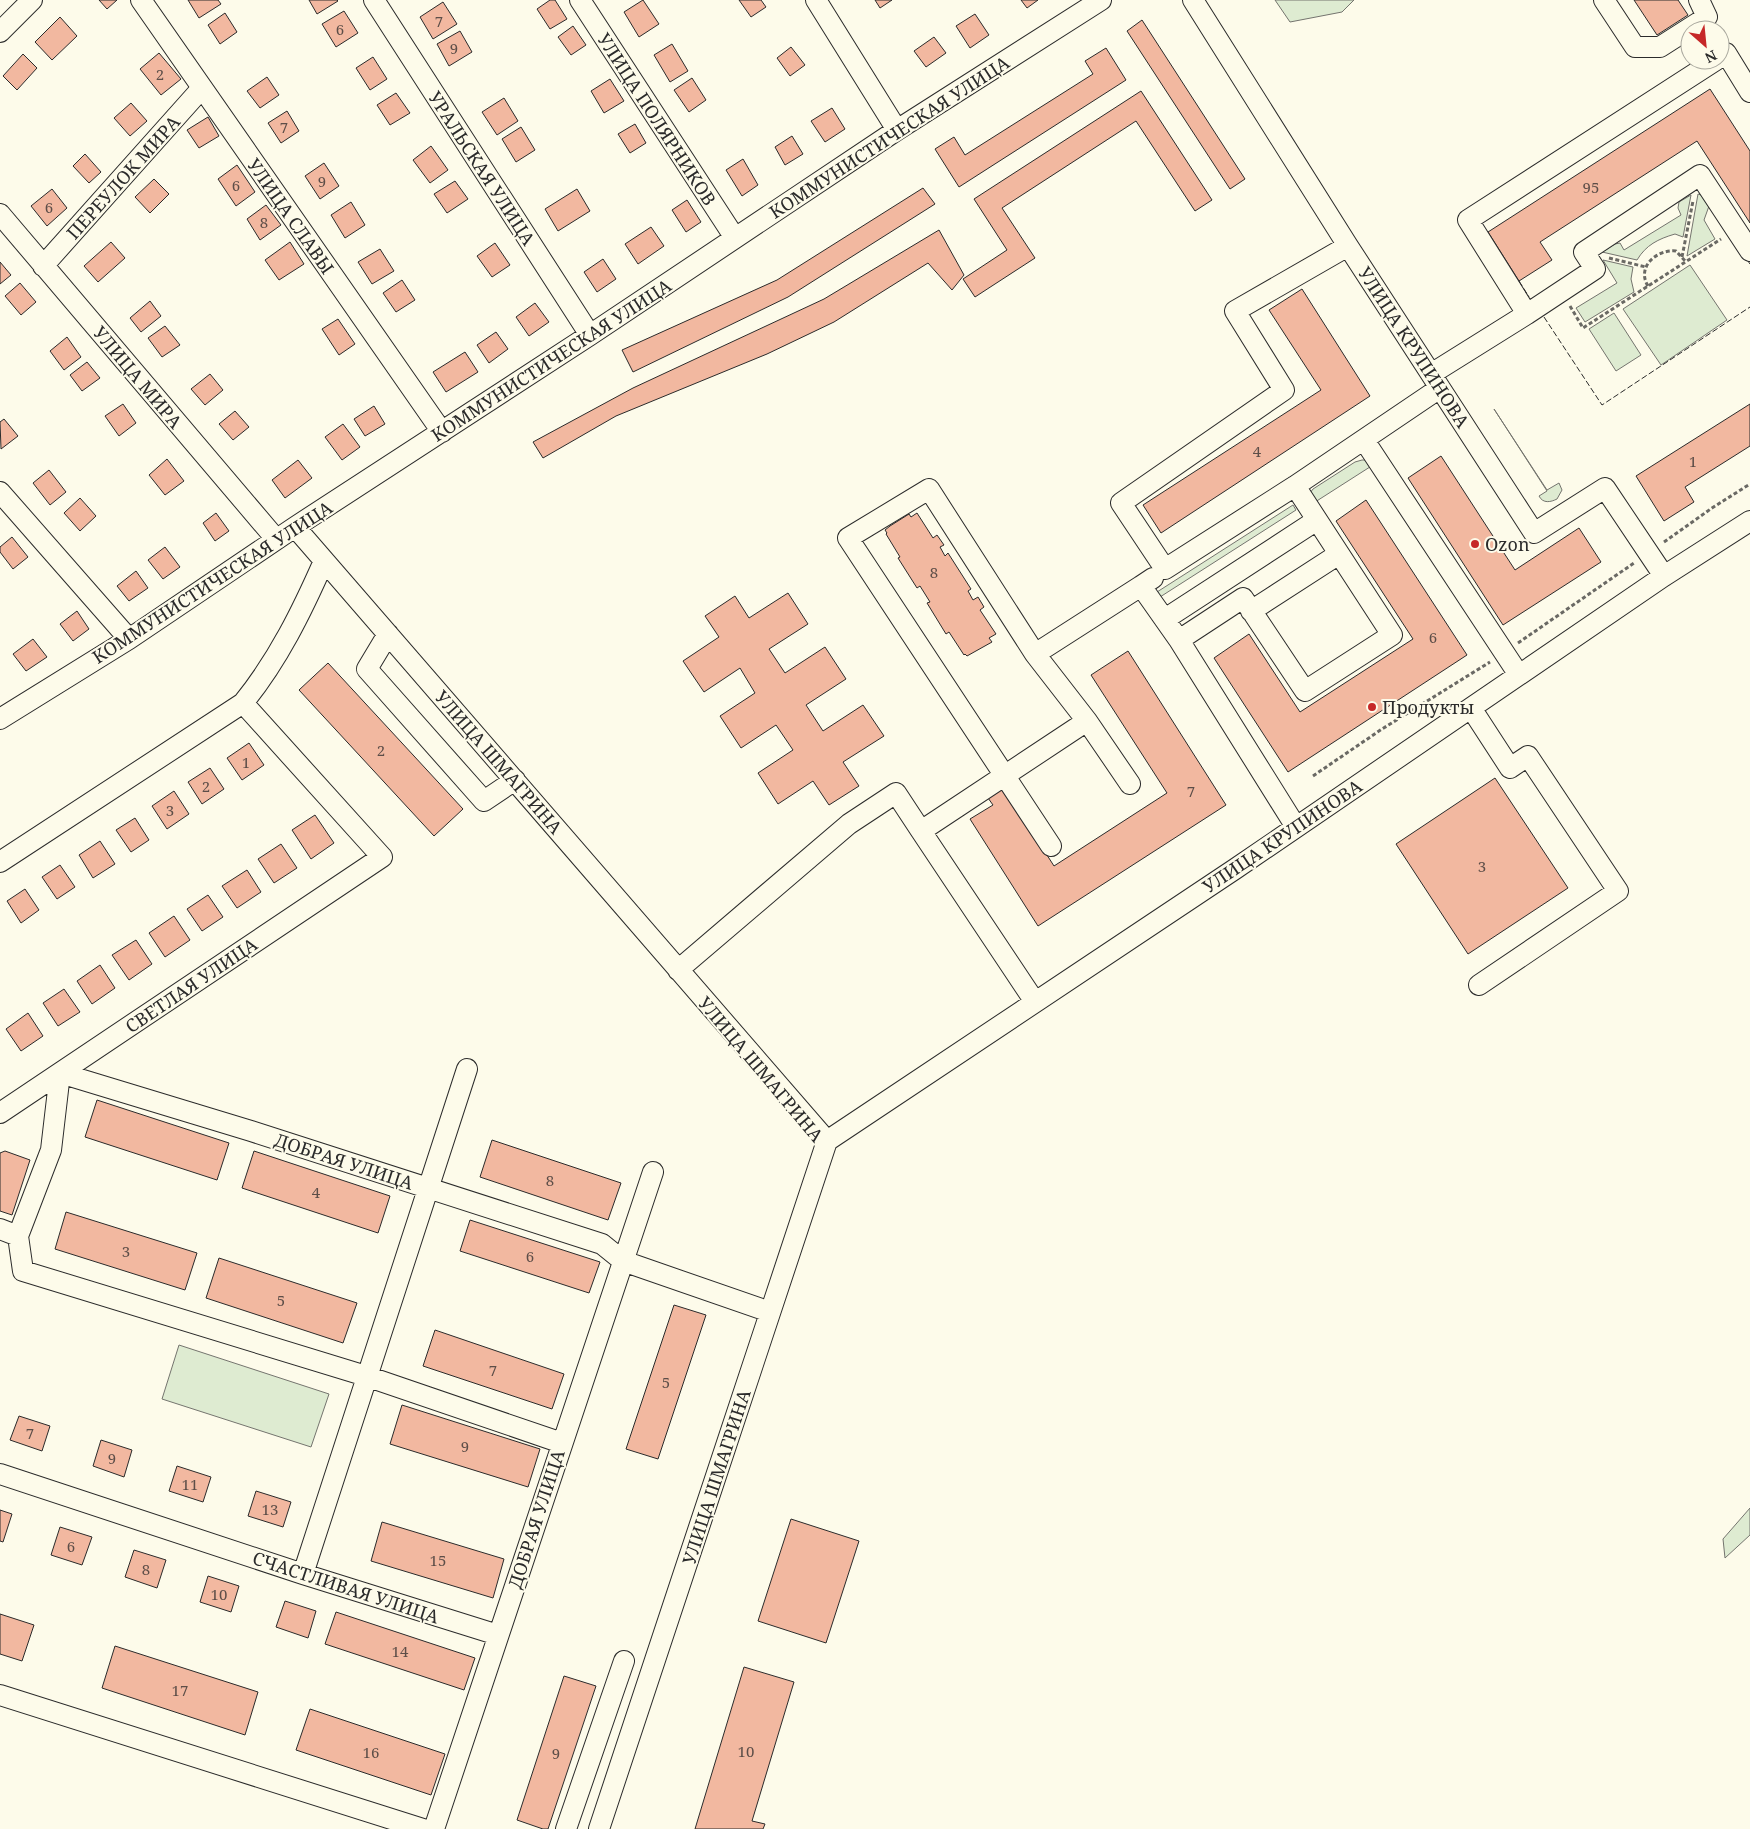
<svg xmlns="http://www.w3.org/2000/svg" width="1750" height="1829" font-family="'Noto Serif',serif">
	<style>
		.green { fill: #deebd1; stroke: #74746e }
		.building { fill: #f2b8a0; stroke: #2b2b2b }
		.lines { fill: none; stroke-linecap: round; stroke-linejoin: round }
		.minor-casing { stroke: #2b2b2b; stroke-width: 22 }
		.path { stroke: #6a6964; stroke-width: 3; stroke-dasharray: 4 2.5; stroke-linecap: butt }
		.minor { stroke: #fdfbea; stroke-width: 20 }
		.fence { stroke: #2b2b2b; stroke-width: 1; stroke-dasharray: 6 2.5; stroke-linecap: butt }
		.poi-dot { fill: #c62828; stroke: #fdfbea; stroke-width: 2 }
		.labels { text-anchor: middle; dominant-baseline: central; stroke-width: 4; stroke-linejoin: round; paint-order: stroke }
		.number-label { font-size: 15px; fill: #5d4e48 }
		.street-label { font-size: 18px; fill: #2b2b2b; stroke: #fdfbea }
		.poi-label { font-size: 18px; fill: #2b2b2b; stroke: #fdfbea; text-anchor: start }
	</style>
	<rect width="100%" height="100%" fill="#fdfbea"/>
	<path class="green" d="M1275 0H1354L1342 12 1290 22Z
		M1698 194 1704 196 1709 206 1704 220 1715 239 1687 256Z
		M1691 195 1683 237 1675 234C1658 239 1646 245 1637 260L1602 252 1615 244 1620 243 1624 250 1681 215 1678 208 1679 202Z
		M1603 260 1633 267 1631 279 1634 292 1585 322 1576 308 1617 283Z
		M1690 265 1727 320 1661 365 1623 309Z
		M1614 313 1641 355 1616 371 1589 329Z
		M1494 409 1547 490 1559 483 1562 490 1557 499C1551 502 1543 504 1539 496L1547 491Z
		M1362 460H1369L1373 465 1312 504 1310 493 1313 489 1355 462Z
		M1293 505 1296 510 1160 597 1157 592Z
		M179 1345 329 1394 311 1447 162 1399Z
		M1750 1508V1535L1725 1558 1723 1539Z"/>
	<path class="building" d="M99 0H117L107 9Z
		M188 0H218L221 4 199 18Z
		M309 0H337L338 1 317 14Z
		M550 0H555L567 19 550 29 537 9Z
		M643 0 659 24 639 37 624 12Z
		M739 0H761L766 7 751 17Z
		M875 0H892L880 8Z
		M1021 0H1038L1027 8Z
		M1634 0H1678L1688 15 1657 35Z
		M443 2 457 24 433 39 420 17Z
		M344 11 358 33 336 47 322 24Z
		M225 13 237 32 220 44 208 25Z
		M975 14 989 35 970 48 956 26Z
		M60 17 77 36 52 60 35 42Z
		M1142 20 1245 179 1230 189 1127 31Z
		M573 26 586 45 571 55 558 37Z
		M460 31 472 52 449 66 437 44Z
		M934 37 946 53 926 67 914 51Z
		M672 44 688 71 670 82 654 55Z
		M791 47 805 65 790 76 777 58Z
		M1106 48 1126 80 959 187 935 149 954 137 965 155 1093 74 1085 61Z
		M159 53 181 79 161 95 140 69Z
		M23 54 37 68 17 90 3 76Z
		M373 57 387 79 370 90 356 68Z
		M267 77 279 95 260 108 247 91Z
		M692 78 706 100 689 112 674 90Z
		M610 79 624 101 604 113 591 91Z
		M1710 89 1750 151V223L1697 141 1540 242 1552 260 1519 281 1488 232Z
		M1141 91 1212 200 1195 211 1136 121 1002 208 1035 258 975 297 963 279 1007 250 974 199Z
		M396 93 410 113 390 125 377 105Z
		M504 98 518 121 497 135 482 112Z
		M131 103 147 121 130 136 114 118Z
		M832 108 845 129 825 142 811 121Z
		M287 111 299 131 281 143 268 123Z
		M208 117 219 136 199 148 187 130Z
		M635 124 646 143 630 153 618 134Z
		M521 127 535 150 516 162 502 139Z
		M792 136 803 154 785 165 775 147Z
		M431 146 448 170 430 183 413 160Z
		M85 154 101 172 89 183 73 166Z
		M743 159 758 185 742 196 726 170Z
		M324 163 339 186 320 199 305 176Z
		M237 165 255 192 236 206 218 179Z
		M154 179 169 194 150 213 135 197Z
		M455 181 468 199 447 213 434 194Z
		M923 188 935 204 788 297 633 372 622 350 777 280Z
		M52 189 67 208 47 226 31 206Z
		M577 189 590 211 558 231 545 209Z
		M687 200 701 222 686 232 672 210Z
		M351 202 365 225 345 238 331 215Z
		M266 205 281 225 260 240 247 219Z
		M651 227 664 246 638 264 625 244Z
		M939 230 964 275 952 290 928 263 834 322 767 354 616 416 543 458 533 442 633 388 824 299Z
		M111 242 125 258 98 282 84 266Z
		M290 242 304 264 279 280 265 260Z
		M495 243 510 265 492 277 477 256Z
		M380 249 394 271 372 284 358 262Z
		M603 259 616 279 597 292 584 272Z
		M0 262 11 275 0 284Z
		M402 280 415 300 396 312 383 293Z
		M20 283 36 302 21 315 5 296Z
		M1302 289 1370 396 1161 533 1143 505 1321 390 1269 310Z
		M150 301 161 316 141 332 130 318Z
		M535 303 549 322 529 336 516 317Z
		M338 319 355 344 339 355 322 329Z
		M165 326 180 345 162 357 148 338Z
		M496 332 508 349 489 363 477 345Z
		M67 337 81 357 64 370 50 351Z
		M465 352 478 372 446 392 433 372Z
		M87 362 100 378 82 391 70 375Z
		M210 374 223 390 205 405 191 389Z
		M123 404 136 423 119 436 105 416Z
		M1750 404V446L1685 487 1694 502 1664 521 1636 476Z
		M374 406 385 424 365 436 354 419Z
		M235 411 249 427 233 440 219 424Z
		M4 419 18 436 1 449 0 422Z
		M343 424 360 447 342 460 325 437Z
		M1441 456 1515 570 1579 528 1601 562 1503 625 1408 478Z
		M167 459 184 481 165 495 149 475Z
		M298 460 312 478 285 498 272 480Z
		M49 470 66 492 50 505 33 483Z
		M80 498 96 516 80 531 64 513Z
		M1366 500 1467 655 1288 772 1214 658 1249 634 1300 712 1413 639 1336 521Z
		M216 513 229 531 215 541 203 523Z
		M917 513 933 538 937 535 944 545 940 547 945 556 948 553 971 589 968 591 973 600 978 597 984 607 980 610 996 634 989 638 992 642 967 656 965 654 964 655 949 632 946 634 927 603 930 602 920 586 917 588 898 558 900 557 886 534 887 533 885 530 890 526 909 514 911 517Z
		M12 537 28 557 13 569 0 552V547Z
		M165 547 180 567 163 579 148 560Z
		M136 571 148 588 129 601 117 586Z
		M788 593 808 624 769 649 785 673 825 647 846 679 806 705 823 731 863 705 884 736 843 762 859 786 829 805 813 781 778 804 758 773 793 750 776 725 741 748 720 716 755 693 740 668 704 692 683 661 719 637 705 616 735 596 749 618Z
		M77 611 89 629 73 641 60 624Z
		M33 639 47 657 26 671 13 654Z
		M1128 651 1226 805 1038 926 970 819 993 805 988 798 1004 788 1054 866 1167 793 1091 675Z
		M328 663 463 809 434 836 299 690Z
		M249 743 264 765 242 780 227 758Z
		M210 768 224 789 202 804 188 782Z
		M1495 778 1568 888 1468 954 1396 844Z
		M174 791 189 814 167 829 152 806Z
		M315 815 334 843 311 859 292 830Z
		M135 818 149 840 131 852 116 830Z
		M100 841 115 864 93 878 79 855Z
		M281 844 297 868 274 883 258 859Z
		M60 865 75 887 57 899 42 877Z
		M247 870 261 892 237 908 222 886Z
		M25 889 39 910 21 923 7 901Z
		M208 895 223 917 202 931 187 909Z
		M174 916 190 940 165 957 149 933Z
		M136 940 152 964 129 980 112 955Z
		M100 965 115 988 92 1004 77 981Z
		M64 989 80 1012 58 1026 43 1003Z
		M28 1013 43 1036 21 1051 6 1029Z
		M97 1100 229 1143 217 1180 85 1137Z
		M492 1140 621 1183 608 1220 480 1177Z
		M5 1151 30 1160 12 1215 0 1211V1153Z
		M254 1151 390 1196 378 1233 242 1188Z
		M66 1212 197 1253 185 1290 55 1249Z
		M470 1220 600 1262 589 1293 460 1251Z
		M219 1258 357 1303 343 1343 206 1298Z
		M674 1305 706 1315 658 1459 626 1449Z
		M435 1330 564 1374 552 1409 423 1366Z
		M402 1405 540 1449 528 1487 390 1444Z
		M19 1416 50 1426 42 1451 10 1440Z
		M101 1440 132 1450 124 1477 93 1466Z
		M177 1466 211 1477 203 1502 169 1491Z
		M256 1491 291 1502 283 1527 248 1516Z
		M0 1510 12 1514 3 1542 0 1541Z
		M791 1519 859 1541 826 1643 758 1621Z
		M382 1522 504 1559 493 1598 371 1561Z
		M60 1527 92 1537 82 1565 51 1555Z
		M134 1550 166 1560 157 1588 125 1577Z
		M208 1576 239 1586 231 1612 200 1602Z
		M285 1601 316 1611 308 1638 276 1627Z
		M336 1612 475 1658 464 1690 325 1644Z
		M0 1614 34 1625 22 1661 0 1654Z
		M115 1646 258 1692 245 1735 102 1688Z
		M744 1667 794 1682 752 1821 765 1824 763 1829H695Z
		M564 1676 596 1686 548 1829H543L517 1820Z
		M310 1709 445 1754 431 1795 296 1750Z"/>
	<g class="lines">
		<g class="minor-casing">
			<path id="minor" d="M141 0 442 432
				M374 0 590 335
				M580 0 735 238
				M816 0 897 130
				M1193 0 1348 246 1534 533 1605 488 1664 576
				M1604 0 1635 47H1660L1707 17 1699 0
				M0 32 32 0
				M1720 57 1726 53 1750 92
				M0 214 276 539
				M1348 246 1235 311 1284 390 1121 503 1165 569 1295 486 1440 388
				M43 266 202 88
				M1527 314 1595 269 1584 252 1700 175 1750 251
				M1431 374 1527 314 1468 220 1716 60
				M1364 440 1519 675
				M0 492 129 639
				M295 527 827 1141
				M1153 578 1141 586 1179 640 1296 827
				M1251 611 1339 554
				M1165 619 1317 520
				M388 634 367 669 484 801 515 780
				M1179 640 1243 598 1305 691 1392 635 1295 486
				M1035 654 929 489 848 538 1051 846
				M1471 708 1510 768 1528 756 1618 891 1479 985
				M0 719 129 639 295 527 590 335 897 130 1101 0
				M1087 721 1130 784
				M0 862 243 703C278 660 302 611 324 561
				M678 970 849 824 896 793 921 831
				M1035 1002 921 831 1087 721 1035 654 1141 586
				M0 1113 382 857 243 703
				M827 1141 1235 869 1664 576 1750 521
				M0 1229 18 1236
				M562 1443 366 1376 23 1271 18 1236 51 1150 60 1073 251 1131 602 1244 623 1261 770 1312
				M0 1474 303 1574 498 1635
				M303 1574 467 1069
				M0 1695 423 1829
				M434 1829 653 1172
				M566 1829 624 1661
				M599 1829 827 1141"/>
		</g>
		<path class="path" d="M1682 257 1693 201
			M1609 258 1646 267
			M1648 286C1636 267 1657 249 1676 251L1686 262
			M1570 306 1583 328 1721 239
			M1664 542 1712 508 1750 484
			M1518 643 1634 563
			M1313 776 1382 729 1490 662"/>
		<use href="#minor" class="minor"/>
		<path class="fence" d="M1748 261 1750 264
			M1519 281 1529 297
			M1544 317 1602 405 1750 307"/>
	</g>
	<g class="poi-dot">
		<circle cx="1475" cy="544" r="5"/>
		<circle cx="1372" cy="707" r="5"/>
	</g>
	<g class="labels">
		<g class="number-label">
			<text x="439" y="21">7</text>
			<text x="340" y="29">6</text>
			<text x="454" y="48">9</text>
			<text x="160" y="74">2</text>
			<text x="284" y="127">7</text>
			<text x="322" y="181">9</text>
			<text x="236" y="185">6</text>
			<text x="1591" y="187">95</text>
			<text x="49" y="207">6</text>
			<text x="264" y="222">8</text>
			<text x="1257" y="451">4</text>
			<text x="1693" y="461">1</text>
			<text x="934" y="572">8</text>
			<text x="1433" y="637">6</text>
			<text x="381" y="750">2</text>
			<text x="246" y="762">1</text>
			<text x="206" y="786">2</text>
			<text x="1191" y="791">7</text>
			<text x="170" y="810">3</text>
			<text x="1482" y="866">3</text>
			<text x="550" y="1180">8</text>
			<text x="316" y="1192">4</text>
			<text x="126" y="1251">3</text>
			<text x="530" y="1256">6</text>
			<text x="281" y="1300">5</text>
			<text x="493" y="1370">7</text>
			<text x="666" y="1382">5</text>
			<text x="30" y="1433">7</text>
			<text x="465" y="1446">9</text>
			<text x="112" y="1458">9</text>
			<text x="190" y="1484">11</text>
			<text x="270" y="1509">13</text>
			<text x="71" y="1546">6</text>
			<text x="438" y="1560">15</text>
			<text x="146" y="1569">8</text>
			<text x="219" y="1594">10</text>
			<text x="400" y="1651">14</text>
			<text x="180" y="1690">17</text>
			<text x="746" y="1751">10</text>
			<text x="371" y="1752">16</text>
			<text x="556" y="1753">9</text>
		</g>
		<g class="street-label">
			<text transform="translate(657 119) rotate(57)">УЛИЦА ПОЛЯРНИКОВ</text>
			<text transform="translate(889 137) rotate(-33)">КОММУНИСТИЧЕСКАЯ УЛИЦА</text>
			<text transform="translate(482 168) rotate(57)">УРАЛЬСКАЯ УЛИЦА</text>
			<text transform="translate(123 177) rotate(-48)">ПЕРЕУЛОК МИРА</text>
			<text transform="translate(291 216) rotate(55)">УЛИЦА СЛАВЫ</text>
			<text transform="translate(1414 347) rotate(57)">УЛИЦА КРУПИНОВА</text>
			<text transform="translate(551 360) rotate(-33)">КОММУНИСТИЧЕСКАЯ УЛИЦА</text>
			<text transform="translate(138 377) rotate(50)">УЛИЦА МИРА</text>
			<text transform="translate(212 582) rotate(-33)">КОММУНИСТИЧЕСКАЯ УЛИЦА</text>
			<text transform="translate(499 762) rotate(49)">УЛИЦА ШМАГРИНА</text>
			<text transform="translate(1282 836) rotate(-34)">УЛИЦА КРУПИНОВА</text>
			<text transform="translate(191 985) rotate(-34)">СВЕТЛАЯ УЛИЦА</text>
			<text transform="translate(761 1069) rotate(50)">УЛИЦА ШМАГРИНА</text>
			<text transform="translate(344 1161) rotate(18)">ДОБРАЯ УЛИЦА</text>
			<text transform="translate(716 1477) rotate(-72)">УЛИЦА ШМАГРИНА</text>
			<text transform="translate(536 1519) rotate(-72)">ДОБРАЯ УЛИЦА</text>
			<text transform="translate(346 1587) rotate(18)">СЧАСТЛИВАЯ УЛИЦА</text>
		</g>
		<g class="poi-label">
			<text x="1485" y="544">Ozon</text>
			<text x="1382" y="707">Продукты</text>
		</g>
	</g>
	<g transform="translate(1705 45) rotate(153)"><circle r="24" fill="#fdfbea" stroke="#a9a89e"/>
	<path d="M0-4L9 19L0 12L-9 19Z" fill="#c62828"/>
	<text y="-8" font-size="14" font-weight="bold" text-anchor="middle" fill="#2b2b2b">N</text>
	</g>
</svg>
